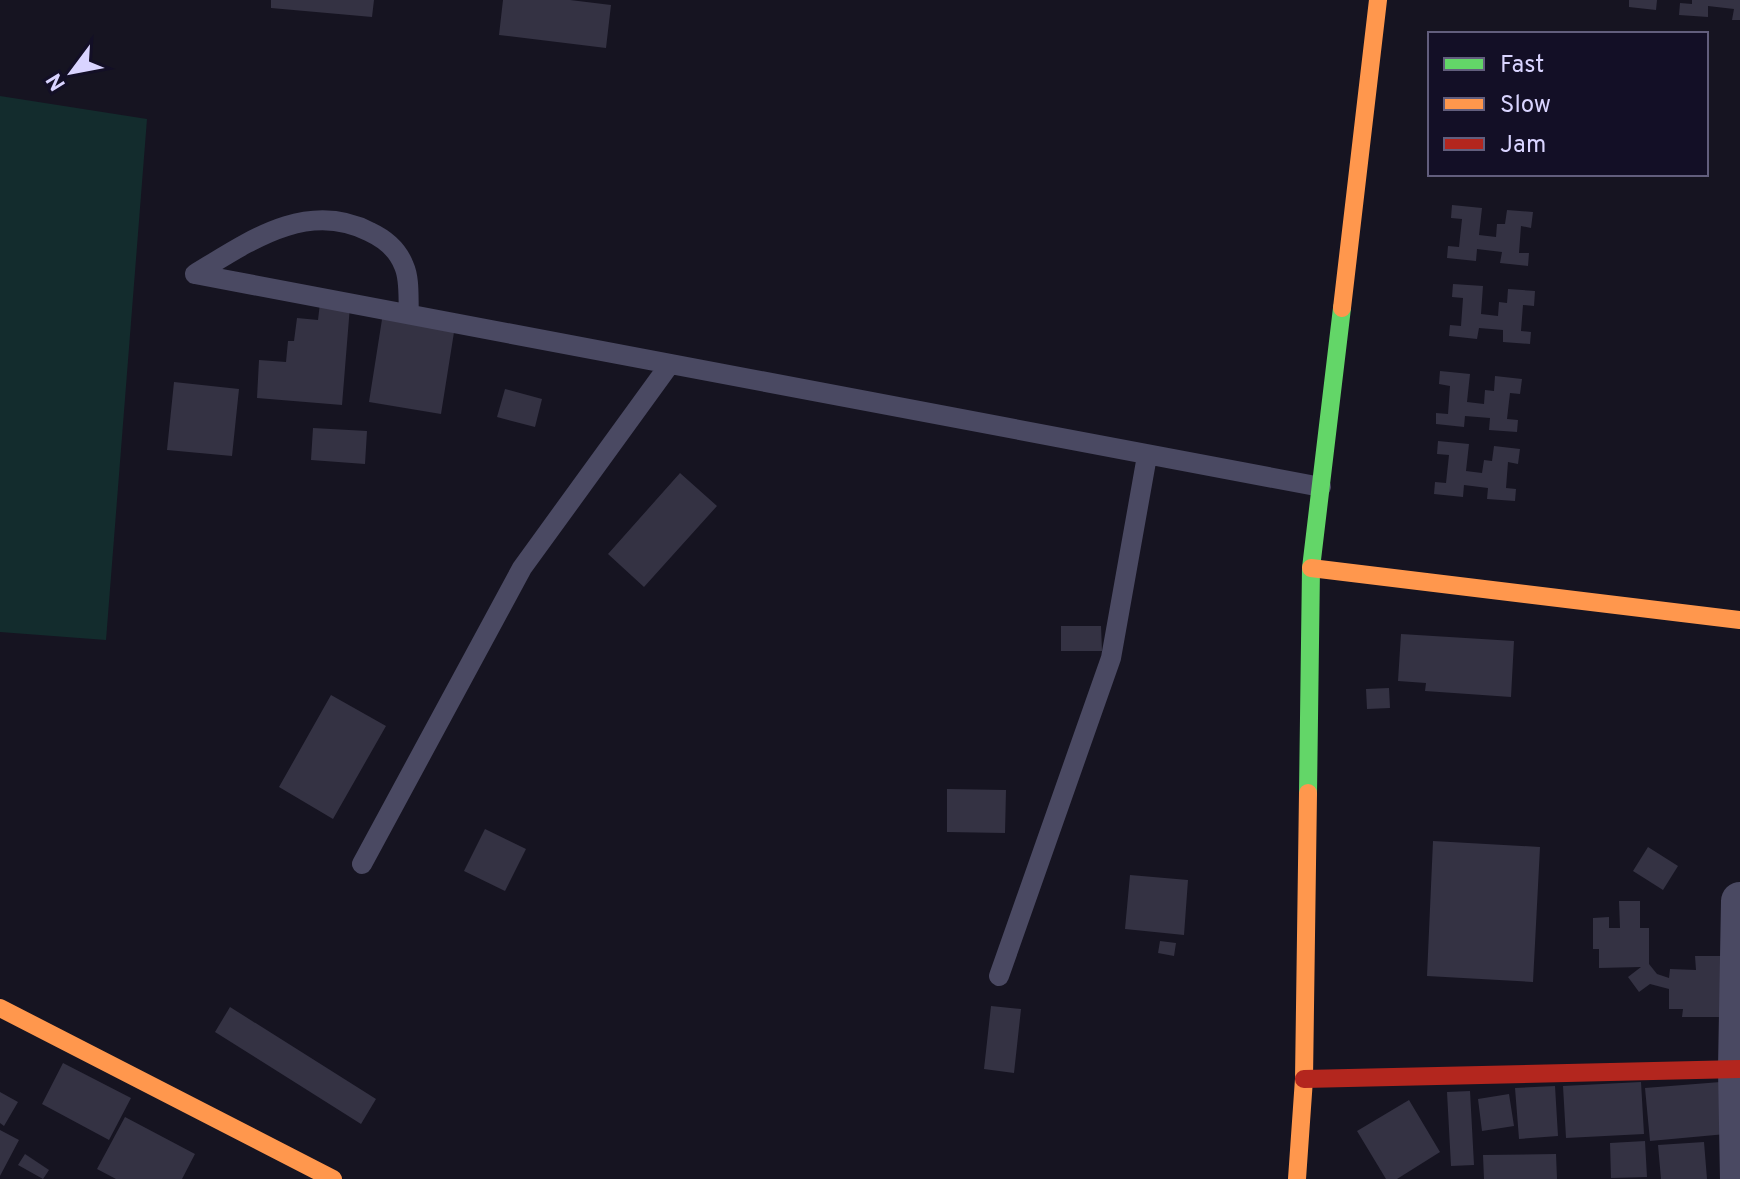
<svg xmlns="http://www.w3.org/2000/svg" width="1740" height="1179" font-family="Overpass,sans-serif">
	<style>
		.park { fill: #132c2d }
		.building { fill: #343243 }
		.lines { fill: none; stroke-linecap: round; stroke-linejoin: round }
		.lane { stroke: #4a4962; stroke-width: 20 }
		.street { stroke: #4a4962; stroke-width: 38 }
		.fast { stroke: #63d668; stroke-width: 18 }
		.slow { stroke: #ff974d; stroke-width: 18 }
		.jam { stroke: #b3261e; stroke-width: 18 }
	</style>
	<rect width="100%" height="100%" fill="#161421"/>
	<path class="park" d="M0 96 147 119 106 640 0 632Z"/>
	<path class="building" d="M271 0H374L372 17 271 8Z
		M503 0H570L611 5 606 48 499 35Z
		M1629 0H1657L1656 10 1629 7Z
		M1692 0H1740V20H1732L1734 9 1708 6V17L1679 15 1680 3 1692 4Z
		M1452 205 1482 208 1479 235 1496 237 1497 224H1505L1507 210 1533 212 1531 228 1521 226 1519 253H1529L1528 266 1500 263 1502 252 1477 249 1476 261 1447 258 1448 246 1459 247 1462 219 1451 218Z
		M1453 284 1483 286 1481 314 1498 316 1499 302 1507 303 1508 289 1535 291 1534 306 1523 305 1521 331 1531 332 1530 344 1503 342V330L1479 328 1477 339 1449 336 1450 325 1461 326 1463 298 1452 297Z
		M320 303 350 306 342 405 257 398 259 360 286 362 288 341H294L297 318 318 320Z
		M383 313 455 326 441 414 369 402Z
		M1440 371 1470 374 1467 402 1484 404 1485 390 1494 391 1495 376 1522 379 1520 394 1510 393 1507 419 1518 420 1517 432 1489 430 1490 418 1465 416 1464 427 1436 424V413L1448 414 1450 386 1439 384Z
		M174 382 239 389 232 456 167 450Z
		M505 389 542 399 535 427 497 417Z
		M313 428 367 431 365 464 311 460Z
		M1438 441 1469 444 1466 471 1482 473 1484 460 1492 461 1494 446 1520 449 1518 464 1508 462 1506 488 1516 489 1515 501 1487 499 1488 488 1464 485 1463 497 1434 494 1435 482 1446 483 1449 455 1437 454Z
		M680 473 717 506 644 587 608 554Z
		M1061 626H1101L1102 651H1061Z
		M1401 634 1514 641 1511 697 1425 691 1426 683 1398 681Z
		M1389 688 1390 708 1367 709 1366 689Z
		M331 695 386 726 333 819 279 787Z
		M947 789 1006 790 1005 833 947 832Z
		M485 829 526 849 505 891 464 871Z
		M1433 841 1540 847 1533 982 1427 976Z
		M1648 847 1678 866 1663 890 1633 871Z
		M1130 875 1188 880 1184 935 1125 929Z
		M1619 901H1640V928H1649V964L1657 974 1669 978 1670 969 1696 970 1695 956H1722V1017H1682L1683 1009H1669V989L1650 984 1639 992 1628 977 1641 967 1599 968V949H1593V918L1609 917V928H1620Z
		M1160 941 1176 943 1174 956 1158 953Z
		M991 1006 1021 1009 1014 1073 984 1069Z
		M230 1007 376 1099 361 1124 215 1032Z
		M63 1063 131 1098 109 1140 42 1104Z
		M1733 1081 1737 1133 1650 1141 1645 1088Z
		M1641 1082 1644 1134 1566 1138 1563 1086Z
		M1555 1086 1558 1136 1519 1139 1515 1088Z
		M1470 1091 1474 1165 1451 1166 1447 1092Z
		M0 1092 18 1102 4 1126 0 1123Z
		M1509 1094 1514 1126 1482 1131 1478 1099Z
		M1409 1100 1440 1152 1397 1179H1386L1357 1131Z
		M125 1117 195 1154 182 1179H116L97 1169Z
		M0 1130 19 1140 0 1176Z
		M1645 1141 1647 1177 1611 1178 1610 1143Z
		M1704 1142 1707 1179H1661L1658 1145Z
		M25 1154 49 1170 43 1179 18 1165Z
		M1556 1154 1557 1179H1484L1483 1155Z"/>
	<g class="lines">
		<path class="lane" d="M195 274 1321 487
			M195 274C248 242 307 199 370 232 385 239 398 250 404 266 410 279 408 299 409 314
			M362 864 522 568 670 364
			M999 976 1111 658 1147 456"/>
		<path class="street" d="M1739 1179 1737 1069 1740 901"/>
		<path class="fast" d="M1308 793 1311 568 1342 308"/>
		<path class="slow" d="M1342 308 1378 0
			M1311 568 1740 620
			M0 1008 333 1179
			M1297 1179 1304 1079 1308 793"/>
		<path class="jam" d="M1304 1079 1740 1069"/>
	</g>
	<rect x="1428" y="32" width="280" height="144" fill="#130f26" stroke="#625e7d" stroke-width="2"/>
	<rect x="1444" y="58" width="40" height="12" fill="#63d668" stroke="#625e7d" stroke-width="2"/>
	<text x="1500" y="72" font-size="24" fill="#d9d4ff">Fast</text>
	<rect x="1444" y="98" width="40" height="12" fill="#ff974d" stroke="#625e7d" stroke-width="2"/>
	<text x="1500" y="112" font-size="24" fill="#d9d4ff">Slow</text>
	<rect x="1444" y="138" width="40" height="12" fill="#b3261e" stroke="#625e7d" stroke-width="2"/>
	<text x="1500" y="152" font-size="24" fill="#d9d4ff">Jam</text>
	<g transform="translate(72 72) rotate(238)" stroke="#130f26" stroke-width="6" paint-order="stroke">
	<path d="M0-6L14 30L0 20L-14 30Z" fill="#d9d4ff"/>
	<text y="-12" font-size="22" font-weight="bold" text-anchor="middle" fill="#d9d4ff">N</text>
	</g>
</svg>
